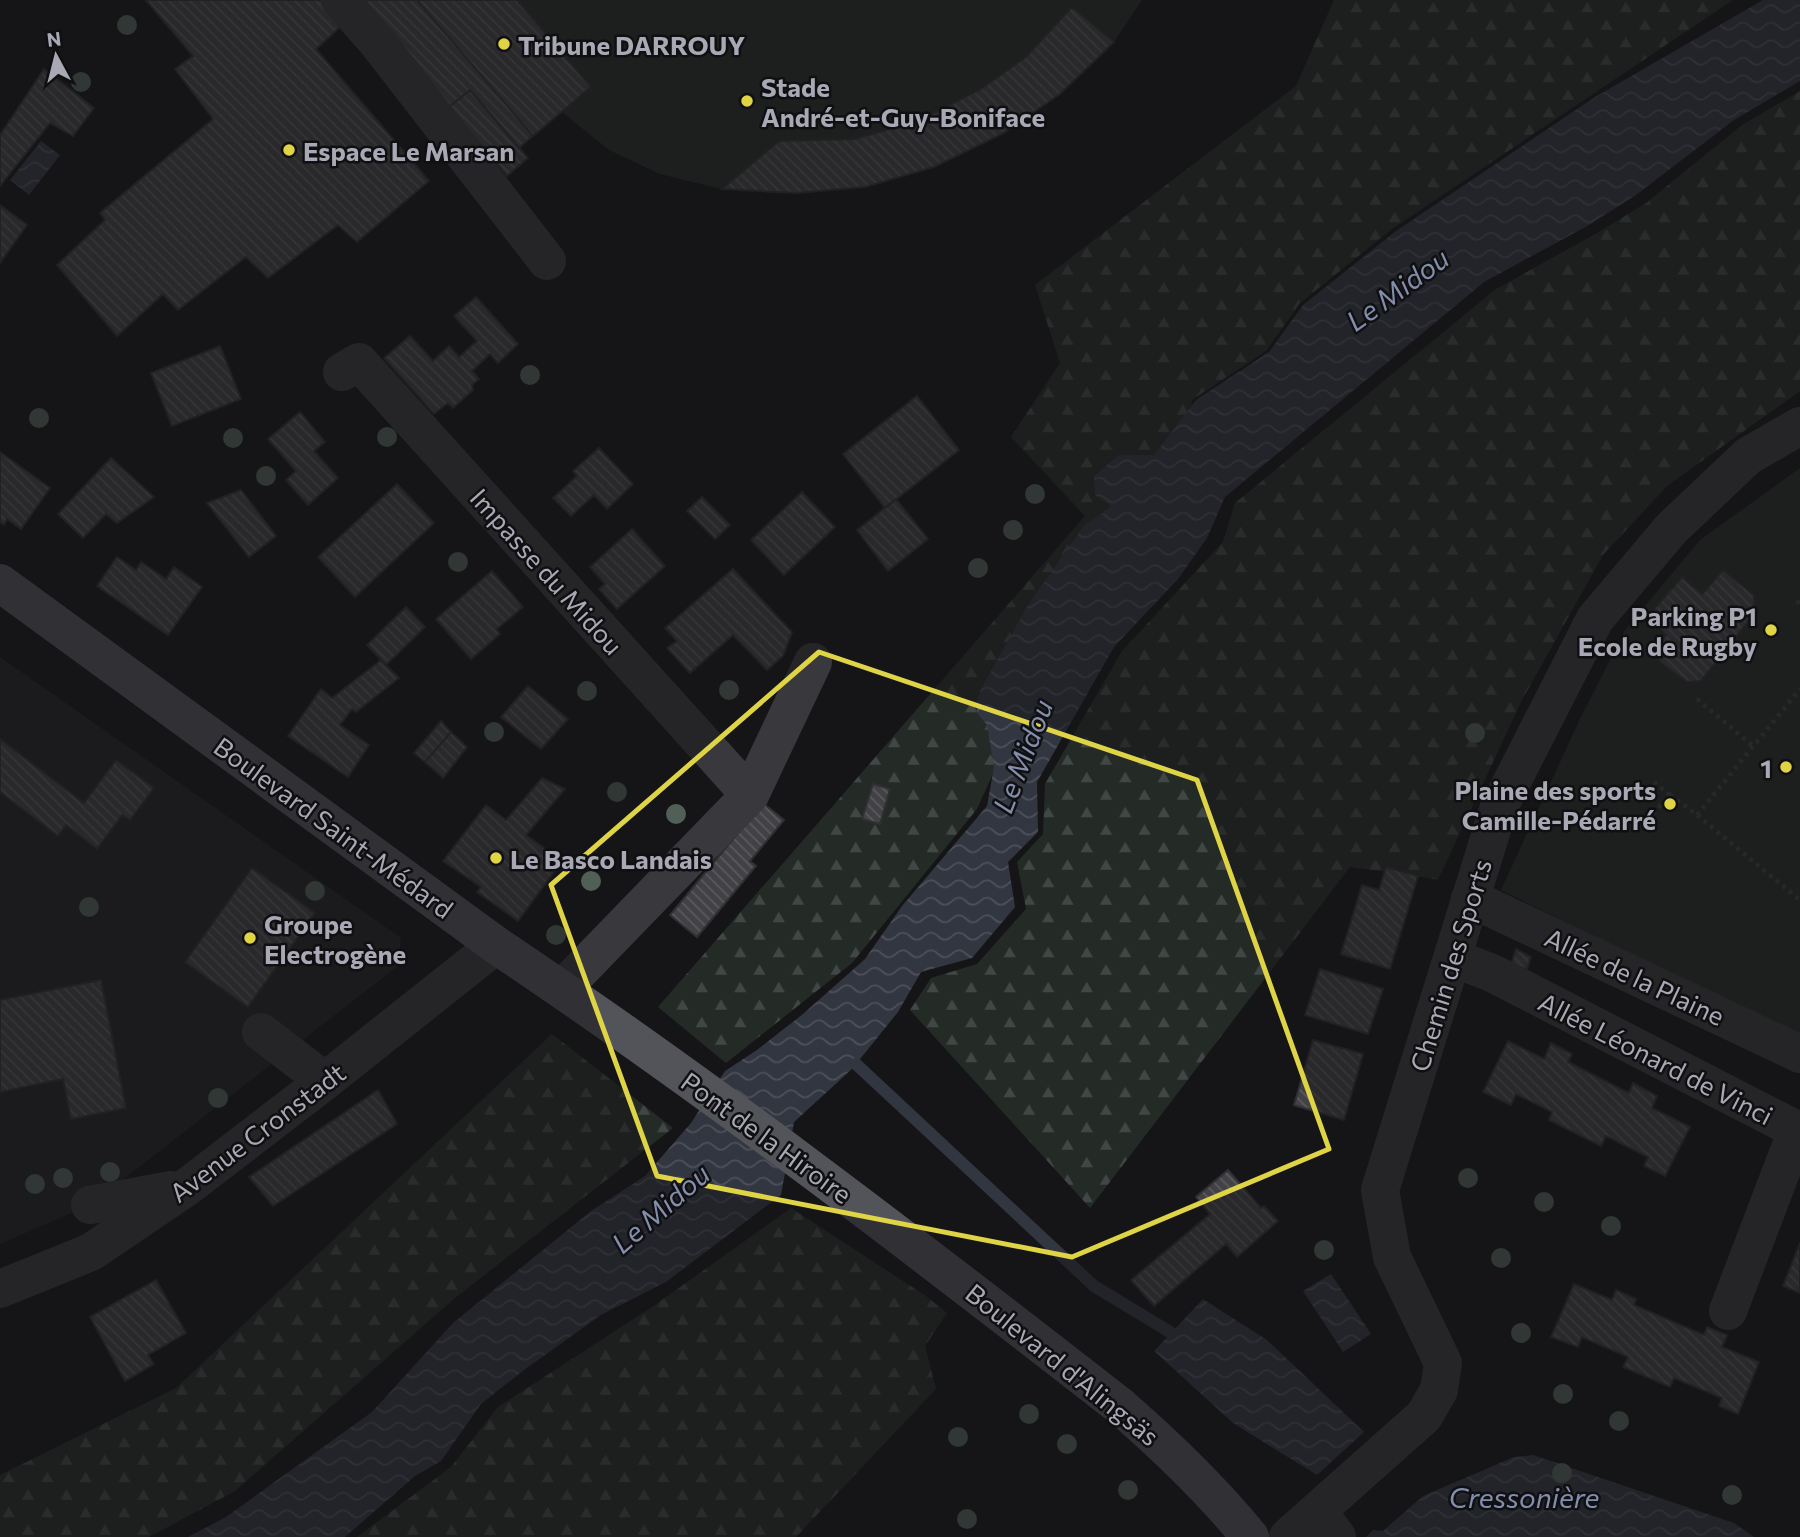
<svg xmlns="http://www.w3.org/2000/svg" width="1800" height="1537" font-family="Commissioner,sans-serif">
	<style>
		.built { fill: #222123 }
		.forest { fill: url(#forest-firs) }
		.garden { fill: #242b27 }
		.water { fill: url(#water-waves) }
		.lines { fill: none; stroke-linecap: round; stroke-linejoin: round }
		.stream { stroke: #323640; stroke-width: 12 }
		.building { fill: url(#building-back-hatch); stroke: #302f32; stroke-width: 2 }
		.path { stroke: #3f3f44; stroke-width: 4.5; stroke-dasharray: 3.5 5; stroke-linecap: butt }
		.minor { stroke: #39383d; stroke-width: 38 }
		.major { stroke: #53535a; stroke-width: 38 }
		.tree { fill: #506057 }
		.marked { fill: none; stroke: #dfd445; stroke-width: 5; stroke-linejoin: round }
		.poi-dot { fill: #dfd445; stroke: #101012; stroke-width: 2.5 }
		.labels { text-anchor: middle; dominant-baseline: central; stroke-width: 5; stroke-linejoin: round; paint-order: stroke }
		.poi-label { font-size: 26px; font-weight: bold; fill: #a8a9b5; stroke: #101012; text-anchor: start }
		.street-label { font-size: 26px; fill: #a8a9b5; stroke: #101012 }
		.water-label { font-size: 28px; font-style: italic; fill: #838ead; stroke: #101012 }
	</style>
	<defs>
		<pattern id="forest-firs" width="22" height="20" patternUnits="userSpaceOnUse" patternTransform="scale(1.75)"><rect width="22" height="20" fill="#242b27"/><path d="M5 1l3.5 6h-7zM16 11l3.5 6h-7z" fill="#414744"/></pattern>
		<pattern id="water-waves" width="16" height="10" patternUnits="userSpaceOnUse" patternTransform="scale(1.75)"><rect width="16" height="10" fill="#323640"/><path d="M0 5q4-4 8 0t8 0" fill="none" stroke="#4d5059"/></pattern>
		<pattern id="building-back-hatch" width="6" height="6" patternUnits="userSpaceOnUse" patternTransform="scale(1.75)"><rect width="6" height="6" fill="#424246"/><path d="M-1 5l2 2M0 0l6 6M5-1l2 2" fill="none" stroke="#5a5a5e"/></pattern>
	</defs>
	<rect width="100%" height="100%" fill="#151517"/>
	<path class="built" d="M0 657 401 938 398 966 90 1205 0 1244Z"/>
	<path class="forest" d="M1334 0H1733L1392 229 1300 303 1266 351 1192 400 1188 438 1061 624 977 809 852 963 726 1063 658 1007 1085 516 1011 437 1060 363 1035 285 1296 86Z
		M1800 91V391L1667 486 1603 555 1522 700 1438 880 1418 876 1350 867 1090 1208 910 1010 931 978 977 964 1026 909 1017 862 1043 834 1045 784 1122 651 1223 542 1235 503 1496 289 1599 232 1646 203 1742 125Z
		M552 1034 673 1128 455 1298 235 1491 149 1537H0V1475L176 1388Z
		M791 1208 926 1296 947 1313 925 1346 936 1389 796 1537H357L451 1467 498 1407 655 1305Z"/>
	<path class="garden" d="M358 0H1142L1114 42 1060 94 1002 134 934 167 865 187 796 193 722 189 660 174 609 150 562 112 520 148 528 158 507 176Z
		M1800 468V1038L1501 890 1580 719 1625 630 1700 540Z"/>
	<path class="water" d="M1763 0H1800V81L1734 120 1636 195 1589 225 1484 282 1225 497 1207 538 1178 579 1114 647 1037 782 1038 832 1008 862 1015 907 972 958 921 972 898 1012 852 1069 794 1122 781 1195 666 1282 601 1315 524 1370 481 1404 441 1461 415 1476 345 1537H188L226 1517 372 1412 453 1323 591 1211 645 1176 691 1123 725 1071 757 1050 803 1014 865 959 902 906 987 806 994 767 987 725 977 713V701L981 689 1028 605 1085 524 1103 513 1111 506 1095 495 1094 476 1119 455H1154L1196 400 1269 352 1303 305 1396 231 1595 97Z
		M41 141 60 155 29 195 10 180Z
		M1331 1274 1371 1334 1343 1352 1303 1291Z
		M1203 1299 1267 1340 1364 1432 1317 1475 1233 1423 1154 1351Z
		M1533 1455 1734 1523 1754 1537H1366L1374 1530 1383 1531 1423 1496 1514 1457Z"/>
	<g class="lines">
		<path class="stream" d="M856 1064 1094 1286 1170 1332"/>
	</g>
	<path class="building" d="M146 0H333L350 18 316 49 429 181 357 242 338 225 268 278 246 257 178 310 163 294 117 336 57 265 105 220 100 213 213 119 175 69 193 56Z
		M358 0H417L533 136 519 148 470 90 449 107Z
		M417 0H517L591 87 533 136Z
		M1072 7 1114 42 1060 94 1002 134 934 167 865 187 796 193 722 189 779 141 855 139 918 121 981 89 1027 56Z
		M44 69 94 108 73 136 50 123 0 186V135Z
		M470 90 528 158 507 176 449 107Z
		M0 205 27 225 0 263Z
		M476 297 518 344 498 363 490 354 472 371 479 379 472 385 473 390 453 408 448 403 434 414 384 358 410 336 433 361 449 346 459 357 477 341 454 316Z
		M220 346 241 399 172 426 151 373Z
		M917 396 959 450 885 508 843 454Z
		M300 412 325 442 314 451 338 478 308 505 286 480 296 471 268 439Z
		M599 448 633 484 607 509 594 495 571 516 553 498 577 476 573 471Z
		M0 452 50 488 21 529 7 519 4 525 0 522Z
		M111 458 154 497 117 523 106 514 83 538 58 514Z
		M397 484 434 523 355 597 318 557Z
		M241 490 276 536 249 557 207 503Z
		M802 492 835 527 784 575 751 540Z
		M702 497 730 525 715 539 687 511Z
		M896 499 928 539 888 571 857 530Z
		M632 529 665 566 617 609 599 589 605 584 590 567Z
		M117 557 136 570 141 562 166 579 174 567 202 587 168 635 97 586Z
		M733 569 792 632 783 656 767 670 733 635 690 673 667 648 677 641 665 628Z
		M1723 570 1754 595 1755 613 1701 681 1687 682 1661 663 1652 653 1666 635 1647 617 1682 577 1702 594Z
		M492 571 523 607 497 629 500 634 471 659 436 619Z
		M406 607 425 627 386 665 367 645Z
		M381 660 399 678 356 712 352 709 340 725 369 745 348 777 288 736 321 689 332 698Z
		M528 686 568 719 541 749 501 717Z
		M441 721 451 732 425 762 414 753Z
		M451 732 467 747 443 778 425 762Z
		M0 739 84 803 116 760 154 788 130 820 122 815 97 849 66 825 58 836 0 792Z
		M542 778 565 789 526 835 562 861 518 921 477 892 481 887 443 861 486 805 506 820Z
		M873 784 890 789 880 824 862 819Z
		M763 803 784 820 750 861 756 866 697 937 670 915Z
		M1386 867 1418 876 1390 969 1341 954 1362 885 1379 890Z
		M252 868 315 913 248 1007 185 962Z
		M1516 949 1531 957 1527 969 1511 965Z
		M1320 969 1383 989 1368 1034 1305 1015Z
		M101 980 126 1108 71 1119 63 1079 0 1092V1000Z
		M1313 1040 1363 1054 1344 1120 1294 1105Z
		M1508 1041 1544 1059 1551 1043 1572 1054 1568 1062 1629 1093 1633 1083 1657 1096 1652 1108 1690 1127 1665 1176 1644 1166 1648 1157 1606 1136 1601 1146 1549 1120 1552 1112 1516 1094 1511 1105 1483 1092Z
		M378 1090 397 1124 273 1206 249 1177Z
		M1228 1170 1261 1208 1264 1206 1278 1221 1237 1257 1226 1244 1154 1306 1131 1280 1210 1214 1196 1197Z
		M1800 1243V1293L1783 1286Z
		M156 1280 186 1333 148 1355 154 1364 125 1381 90 1317Z
		M1574 1284 1612 1300 1616 1290 1636 1299 1634 1305 1704 1335 1707 1327 1727 1335 1722 1347 1759 1362 1738 1414 1719 1406 1722 1398 1674 1378 1670 1387 1623 1367 1628 1357 1582 1337 1578 1347 1551 1337Z"/>
	<g class="lines">
		<path class="path" d="M1797 601 1800 604
			M1697 699 1753 746
			M1654 782 1670 795
			M1697 815 1800 689
			M1647 820 1670 795 1697 815 1800 900"/>
		<path class="minor" d="M340 0 378 43 547 261
			M342 372 359 362 750 795
			M1470 898 1800 1054
			M1453 958 1492 973 1797 1130 1728 1311
			M562 989 750 795 813 662
			M261 1032 325 1081
			M90 1205 171 1190
			M0 1289 91 1252 187 1187 325 1081 496 945
			M1318 1512 1337 1537
			M1288 1537 1424 1416 1439 1390 1443 1363 1392 1257 1380 1190 1499 807 1595 619 1671 529 1748 456 1800 426"/>
		<path class="major" d="M0 583 496 945C711 1089 916 1247 1120 1406 1167 1447 1211 1489 1250 1537"/>
	</g>
	<g class="tree">
		<circle cx="127" cy="25" r="10"/>
		<circle cx="81" cy="82" r="10"/>
		<circle cx="530" cy="375" r="10"/>
		<circle cx="39" cy="418" r="10"/>
		<circle cx="387" cy="437" r="10"/>
		<circle cx="233" cy="438" r="10"/>
		<circle cx="266" cy="476" r="10"/>
		<circle cx="1035" cy="494" r="10"/>
		<circle cx="1013" cy="530" r="10"/>
		<circle cx="458" cy="562" r="10"/>
		<circle cx="978" cy="568" r="10"/>
		<circle cx="729" cy="690" r="10"/>
		<circle cx="587" cy="691" r="10"/>
		<circle cx="494" cy="732" r="10"/>
		<circle cx="1475" cy="733" r="10"/>
		<circle cx="617" cy="792" r="10"/>
		<circle cx="676" cy="814" r="10"/>
		<circle cx="591" cy="881" r="10"/>
		<circle cx="315" cy="891" r="10"/>
		<circle cx="89" cy="907" r="10"/>
		<circle cx="556" cy="935" r="10"/>
		<circle cx="218" cy="1098" r="10"/>
		<circle cx="110" cy="1172" r="10"/>
		<circle cx="63" cy="1178" r="10"/>
		<circle cx="1468" cy="1178" r="10"/>
		<circle cx="35" cy="1184" r="10"/>
		<circle cx="1544" cy="1202" r="10"/>
		<circle cx="1611" cy="1226" r="10"/>
		<circle cx="1324" cy="1250" r="10"/>
		<circle cx="1501" cy="1258" r="10"/>
		<circle cx="1521" cy="1333" r="10"/>
		<circle cx="1563" cy="1394" r="10"/>
		<circle cx="1029" cy="1414" r="10"/>
		<circle cx="1619" cy="1421" r="10"/>
		<circle cx="958" cy="1437" r="10"/>
		<circle cx="1067" cy="1444" r="10"/>
		<circle cx="1562" cy="1473" r="10"/>
		<circle cx="1128" cy="1490" r="10"/>
		<circle cx="1732" cy="1495" r="10"/>
		<circle cx="967" cy="1519" r="10"/>
	</g>
	<path d="M0 0H1800V1537H0ZM819 652 1197 780 1329 1149 1072 1257 657 1176 551 885Z" fill="#151517" fill-opacity=".55" fill-rule="evenodd"/>
	<path class="marked" d="M819 652 1197 780 1329 1149 1072 1257 657 1176 551 885Z"/>
	<g class="poi-dot">
		<circle cx="504" cy="44" r="7"/>
		<circle cx="747" cy="101" r="7"/>
		<circle cx="289" cy="150" r="7"/>
		<circle cx="1771" cy="630" r="7"/>
		<circle cx="1786" cy="767" r="7"/>
		<circle cx="1670" cy="804" r="7"/>
		<circle cx="496" cy="858" r="7"/>
		<circle cx="250" cy="938" r="7"/>
	</g>
	<g class="labels">
		<g class="poi-label">
			<text x="518" y="44">Tribune DARROUY</text>
			<text x="761" y="86">Stade<tspan x="761" dy="30">André-et-Guy-Boniface</tspan></text>
			<text x="303" y="150">Espace Le Marsan</text>
			<text x="1757" y="615" text-anchor="end">Parking P1<tspan x="1757" dy="30">Ecole de Rugby</tspan></text>
			<text x="1772" y="767" text-anchor="end">1</text>
			<text x="1656" y="789" text-anchor="end">Plaine des sports<tspan x="1656" dy="30">Camille-Pédarré</tspan></text>
			<text x="510" y="858">Le Basco Landais</text>
			<text x="264" y="923">Groupe<tspan x="264" dy="30">Electrogène</tspan></text>
		</g>
		<g class="street-label">
			<text transform="translate(547 571) rotate(48)">Impasse du Midou</text>
			<text transform="translate(334 827) rotate(36)">Boulevard Saint-Médard</text>
			<text transform="translate(1450 965) rotate(-73)">Chemin des Sports</text>
			<text transform="translate(1635 976) rotate(25)">Allée de la Plaine</text>
			<text transform="translate(1656 1058) rotate(27)">Allée Léonard de Vinci</text>
			<text transform="translate(257 1132) rotate(-37)">Avenue Cronstadt</text>
			<text transform="translate(767 1137) rotate(36)">Pont de la Hiroire</text>
			<text transform="translate(1063 1364) rotate(39)">Boulevard d'Alingsäs</text>
		</g>
		<g class="water-label">
			<text transform="translate(1397 289) rotate(-36)">Le Midou</text>
			<text transform="translate(1022 756) rotate(-69)">Le Midou</text>
			<text transform="translate(660 1208) rotate(-41)">Le Midou</text>
			<text x="1524" y="1497">Cressonière</text>
		</g>
	</g>
	<g transform="translate(56 56) rotate(353)" stroke="#101012" stroke-width="5" paint-order="stroke">
	<path d="M0-5L12 26L0 18L-12 26Z" fill="#a8a9b5"/>
	<text y="-10" font-size="19" font-weight="bold" text-anchor="middle" fill="#a8a9b5">N</text>
	</g>
</svg>
